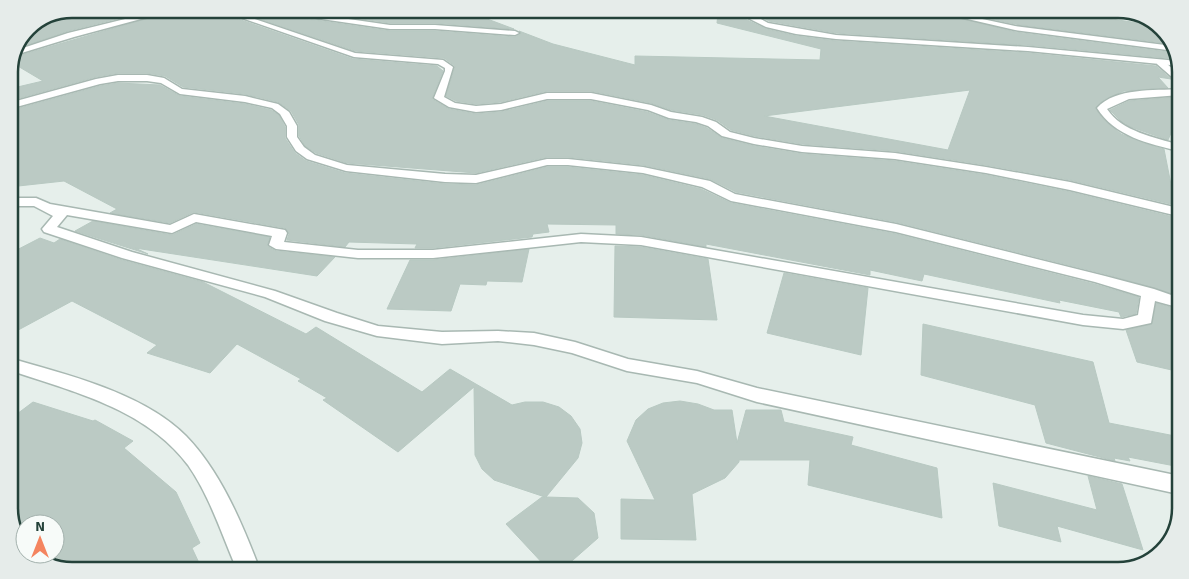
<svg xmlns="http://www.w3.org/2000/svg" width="1189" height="579" font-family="Signika,sans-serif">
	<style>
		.building { fill: #bbcac4; stroke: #b8c9c2; fill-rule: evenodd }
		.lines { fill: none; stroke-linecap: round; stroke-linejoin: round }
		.minor-casing { stroke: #a8b8b2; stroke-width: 3 }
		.tertiary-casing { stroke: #a8b8b2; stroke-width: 3 }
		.minor { fill: #fff; fill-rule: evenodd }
		.tertiary { fill: #fff; fill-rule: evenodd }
		.rim { fill: none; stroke: #24423a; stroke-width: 2.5 }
	</style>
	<rect width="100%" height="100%" fill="#e6efeb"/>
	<path class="building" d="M99 9H157L68 31 18 48 30 26 34 27Z
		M180 9 217 10 218 12 353 59 437 66 443 71 432 99 449 109 476 114 501 112 547 101H591L647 112 669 120 696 124 707 128 722 138 754 146 802 154 895 161 986 175 1070 192 1177 218V295L1105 274 896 222 736 192 710 179 643 165 568 157H547L476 173 347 163 316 153 305 146 299 136V125L291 111 278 102 245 94 183 87 165 76 147 73H118L96 77 9 101V89L43 81 11 62 14 57Z
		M233 10H284L301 18 390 31H435L515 37 521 34 519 31 553 44 635 65V56L820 60 821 49 717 23 718 13H742L745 19 766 29 796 36 836 41 1028 53 1156 66 1171 79 1158 77 1168 88 1124 91 1104 100 1095 108 1103 119 1121 134 1144 143 1164 149 1175 205 1070 180 986 165 895 151 802 144 754 136 731 130 717 120 703 115 671 110 651 103 591 91H547L501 102 476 104 456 101 446 96 455 66 444 58 355 51ZM970 90 948 150 764 116Z
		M300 10 466 11 514 29 435 23H390Z
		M754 13 944 14 1015 32 1175 53 1177 59 1028 45 836 33 769 21Z
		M968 14 1083 15 1112 19 1157 26 1170 37 1172 44 1015 24Z
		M118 83 160 85 180 96 245 104 271 110 279 115 285 127V138L295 153 306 161 345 173 445 184 476 185 547 167H568L643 175 701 189 731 203 896 234 1094 284 1139 297 1136 314 1121 317 1119 312 1059 300 1060 303 924 274 922 281 870 270V275L706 244V247L641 235 616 234V225L547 224 549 232 533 234 532 237 433 248H415L417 244 349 242 345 247 287 240 289 234 285 228 194 212 170 223 110 213 117 209 64 181 9 187V111L100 86Z
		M1176 97 1180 101V112L1168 140 1131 127 1122 122 1110 110 1129 101Z
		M93 221 172 235 196 224 270 237 267 246 276 251 335 257 317 276 135 248 148 254 75 231Z
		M40 238 54 243 60 239 122 260 203 282 306 334 316 327 422 392 450 369 512 405 525 402H543L559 407 571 416 580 429 582 443 578 458 546 497 578 498 594 513 598 538 565 567H546L506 524 542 497H545L494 480 482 469 475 455 474 387 398 452 323 400 327 398 298 381 301 379 237 344 210 373 147 353 157 345 72 301 9 335V254Z
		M615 246 641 247 708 259 717 320 614 317Z
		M529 249 522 282 487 281 486 285 460 284 451 311 387 309 410 260H433Z
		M784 273 868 288 861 355 767 333Z
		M1156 303 1177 309 1176 371 1137 362 1126 330 1152 324Z
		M923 324 1093 362 1109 423 1175 436V466L1128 457 1130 461 1114 458 1115 461 1046 443 1035 405 921 375Z
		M680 401 698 404 714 410H732L737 443 746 410H781L784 422 853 437 851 445 937 468 942 518 808 485 810 460H739V462L725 478 692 494 696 540 621 539V499L655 500 627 441 636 420 648 409 663 403Z
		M33 402 93 421 95 420 133 441 124 448 176 492 200 543 192 548 200 565 44 564 33 554H55V524H25V547L20 542 9 512V420Z
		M1088 476 1122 484 1143 550 1057 526 1061 542 999 526 993 483 1097 510Z"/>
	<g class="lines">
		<g class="minor-casing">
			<path id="minor" d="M86 9H97L34 25 52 17Z
				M166 9H178L74 37 15 55 17 50 68 33Z
				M219 10H228L355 53 443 60 453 67 444 97 455 103 476 106 501 104 547 93H591L651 105 671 112 702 117 716 122 730 132 754 138 802 146 895 153 986 167 1070 182 1178 208V216L1070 190 986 173 895 159 802 152 754 144 722 136 708 126 696 122 669 118 648 110 591 99H547L501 110 476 112 449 107 434 98 445 71V68L438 64 354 57Z
				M286 10 390 25H435L515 31 519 33 515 35 435 29H390L301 16Z
				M946 14H959L1015 26 1173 46 1175 51 1015 30Z
				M1119 15 1146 16 1151 21 1122 17Z
				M1157 60H1163L1180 76V84L1157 64Z
				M118 75H147L164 78 182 89 245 96 278 104 289 112 297 126V137L304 147 315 155 347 165 445 174 476 175 547 159H568L643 167 710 181 735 194 896 224 1105 276 1154 289 1177 297V307L1155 301 1151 323 1123 329 1083 325 641 245 581 242 433 258H358L276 249 269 245 272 236 196 222 172 233 67 215 57 227 132 252 275 291 337 313 378 326 442 332 498 331 534 333 575 342 628 359 697 371 757 388 1175 475 1174 493 757 402 697 383 627 371 572 353 534 345 498 341 442 344 377 336 325 321 265 297 122 258 44 232 42 229 53 216 34 206H9V198H36L50 204 170 225 194 214 285 230 287 233 284 242 358 250H433L581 234 641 237 1083 315 1123 319 1138 315 1141 296 1095 282 896 232 731 201 702 187 643 173 568 165H547L476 183 445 182 346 171 307 159 296 151 287 137V126L280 114 272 108 245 102 180 94 161 83 147 81H118L100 84 9 109V103L96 79Z
				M1180 89V95L1129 99 1107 109C1122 132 1155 137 1179 145V151C1149 144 1114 136 1097 108 1116 87 1154 91 1180 89Z
				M9 358C65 374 144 393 186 436 220 471 241 521 258 565H235C221 532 209 495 188 465 145 408 73 392 9 370Z"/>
		</g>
		<g class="tertiary-casing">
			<path id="tertiary" d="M744 13H750L768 23 836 35 1028 47 1178 61 1180 66 1028 51 836 39 796 34 766 27 746 17Z"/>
		</g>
		<use href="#minor" class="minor"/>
		<use href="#tertiary" class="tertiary"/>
	</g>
	<path d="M0 0H1189V579H0ZM72 18H1118A54 54 0 0 1 1172 72V508A54 54 0 0 1 1118 562H72A54 54 0 0 1 18 508V72A54 54 0 0 1 72 18Z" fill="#e6ecea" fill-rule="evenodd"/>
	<path class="rim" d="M72 18H1118A54 54 0 0 1 1172 72V508A54 54 0 0 1 1118 562H72A54 54 0 0 1 18 508V72A54 54 0 0 1 72 18Z"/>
	<g transform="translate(40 539)"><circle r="24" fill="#f7fbf9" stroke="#a3b1ad"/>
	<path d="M0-4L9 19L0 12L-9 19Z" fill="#f4845f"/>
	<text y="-8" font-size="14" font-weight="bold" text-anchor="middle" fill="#24423a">N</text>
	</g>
</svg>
